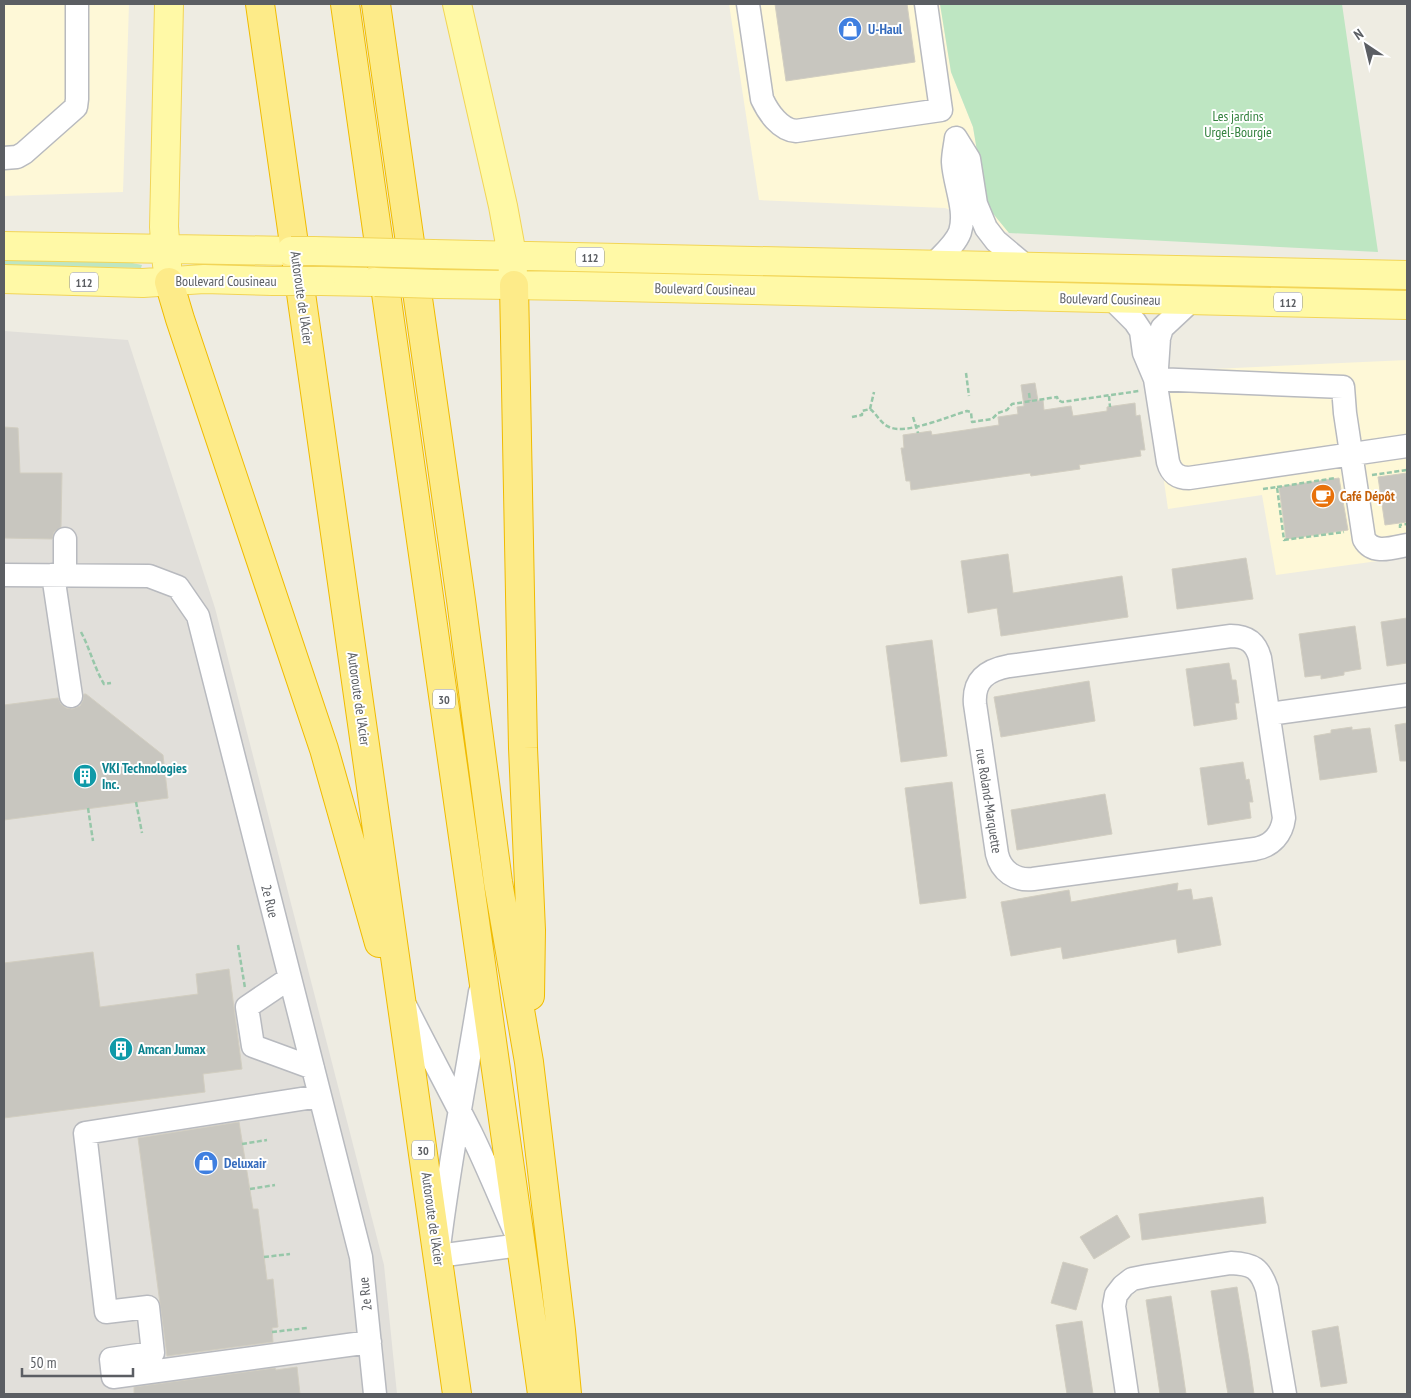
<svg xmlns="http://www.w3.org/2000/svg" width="1411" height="1398" font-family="'PT Sans Narrow',sans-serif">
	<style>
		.commercial { fill: #fef8d7 }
		.industrial { fill: #e1dfda }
		.green { fill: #bee6c2 }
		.building { fill: #c8c6bf; stroke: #d2cec1 }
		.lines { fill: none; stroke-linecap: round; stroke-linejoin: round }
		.minor-casing { stroke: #b8babf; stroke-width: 25 }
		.major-casing { stroke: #f2d557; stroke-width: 30 }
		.highway-casing { stroke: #f0bb00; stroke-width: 30 }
		.path { stroke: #97c7a9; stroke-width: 2.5; stroke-dasharray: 5 2.5; stroke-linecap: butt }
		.minor { stroke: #fff; stroke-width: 22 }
		.major { stroke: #fff9a6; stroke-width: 28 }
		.highway { stroke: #fdeb89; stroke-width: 28 }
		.major-bridge-casing { stroke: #f2d557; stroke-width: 30; stroke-linecap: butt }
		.major-bridge { stroke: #fff9a6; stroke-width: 28 }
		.labels { text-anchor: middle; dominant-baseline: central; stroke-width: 4; stroke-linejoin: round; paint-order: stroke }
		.shield { fill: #fff; stroke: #8c8e92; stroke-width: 1 }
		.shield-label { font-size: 12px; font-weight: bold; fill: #5b5e63 }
		.shop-label { font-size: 14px; font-weight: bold; fill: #366cbe; stroke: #fff; text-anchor: start }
		.park-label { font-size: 14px; fill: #33823e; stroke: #fff }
		.street-label { font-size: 14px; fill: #5b5e63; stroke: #fff }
		.food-label { font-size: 14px; font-weight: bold; fill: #c56008; stroke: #fff; text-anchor: start }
		.culture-label { font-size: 14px; font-weight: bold; fill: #0d838f; stroke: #fff; text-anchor: start }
	</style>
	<rect width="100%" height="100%" fill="#eeece2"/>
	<path class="commercial" d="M4 4H129L123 192 4 196Z
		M729 4H940L951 72 973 127 986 205 1009 233 945 208 759 200Z
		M1407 360V557L1276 575 1262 495 1168 509 1148 372Z"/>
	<path class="industrial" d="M4 331 128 340 215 608 384 1265 397 1394H4Z"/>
	<path class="green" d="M940 4H1342L1378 252 1009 233 986 205 973 127 951 72Z
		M4 255 122 261 142 265 141 268 4 265Z
		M538 267 1407 285V294L553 272 537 271Z"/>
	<path class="building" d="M775 4H907L915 62 786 81Z
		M1035 383 1038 401 1043 400 1044 410 1071 406 1073 416 1107 411V407L1135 403 1136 416 1140 415 1145 450H1140L1141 456 1079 465 1080 469 1031 476 1030 473 911 490 910 481H906L901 448H904L903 435 931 431 932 435 999 425 998 417 1018 414 1017 407 1024 406 1021 385Z
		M4 427 18 428 20 473H62L61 527 54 532 52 539 4 538Z
		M1407 473V522L1385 525 1378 477Z
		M1339 478 1348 530 1286 539 1279 487Z
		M1008 554 1013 593 1122 576 1128 617 1001 636 997 608 968 613 961 561Z
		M1246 558 1253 599 1177 609 1172 569Z
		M1407 618V663L1387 666 1381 622Z
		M1355 626 1361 669 1344 672V675L1321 679V675L1305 677 1299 634Z
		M932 640 947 756 901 762 886 646Z
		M1229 663 1232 680H1236L1239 703H1235L1237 719 1194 726 1186 669Z
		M1089 681 1095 721 1001 737 994 697Z
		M84 694H86L163 755 168 798 4 820V705L58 698 61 704 66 708 72 709 80 706 83 700Z
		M1407 723V761H1400L1395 725Z
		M1352 727V730L1370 728 1377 772 1320 780 1314 736 1331 733V730Z
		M1243 762 1246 780 1249 779 1253 802H1249L1251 818 1208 825 1200 768Z
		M952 782 966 898 920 904 905 788Z
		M1105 794 1112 834 1017 850 1011 810Z
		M1178 883 1177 891 1191 889 1193 900 1212 897 1221 945 1178 953 1176 939 1063 959 1061 947 1011 956 1001 902 1069 890 1071 902Z
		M93 952 100 1007 198 994 196 974 229 969 242 1069 203 1074 205 1092 4 1118V963Z
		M239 1122 253 1209H258L267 1280 273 1279 278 1327 272 1328 273 1342 167 1356 138 1138Z
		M1263 1197 1266 1223 1142 1240 1139 1214Z
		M1117 1215 1130 1237 1094 1259 1080 1237Z
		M1063 1262 1088 1269 1076 1310 1051 1303Z
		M1237 1287 1249 1359 1254 1394H1228L1220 1348 1211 1291Z
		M1171 1296 1180 1353 1186 1394H1160L1156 1367 1146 1300Z
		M1082 1321 1093 1394H1067L1056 1325Z
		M1338 1326 1347 1383 1321 1387 1312 1331Z
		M297 1367 300 1394H134V1387L275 1368 276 1370Z"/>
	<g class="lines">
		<g class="minor-casing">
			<path id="minor" d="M748 4 762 99C768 112 780 130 796 131L941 110 926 4
				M4 158 17 157 24 153 76 107 77 99V4
				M933 265C942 255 955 245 960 232 967 210 954 184 953 162 953 154 955 146 956 138L969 159 976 204 986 228 996 241 1027 267
				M1111 298 1135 322 1141 331 1144 353 1155 379 1168 462C1171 473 1178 478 1189 478L1407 446
				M1157 368 1159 338 1162 328 1192 300
				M1155 379 1343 387 1345 413 1364 539C1373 555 1392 548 1407 545
				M4 575 149 576 178 587 198 616 361 1257 375 1394
				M53 575 71 696
				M65 576V539
				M1231 636C1247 636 1256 643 1260 658L1284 818C1282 834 1272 846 1255 849L1033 879C1015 881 1001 871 997 854L975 704C973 680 987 670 1009 666Z
				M1269 714 1407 695
				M290 978 247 1007 253 1046 313 1068
				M406 1007C427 1049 450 1091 471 1133 489 1170 504 1208 521 1245L438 1256C448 1167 466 1080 480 992
				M320 1096 85 1133 106 1312 148 1307 153 1353 111 1359 113 1377 370 1342
				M1127 1394 1114 1306 1116 1295 1123 1286 1132 1279 1147 1276 1231 1263C1253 1264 1260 1268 1267 1289L1285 1394"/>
		</g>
		<g class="major-casing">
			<path id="major" d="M457 4 503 206 512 255 513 274
				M4 246 291 251
				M313 251 356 252
				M433 254 1407 275
				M167 265 164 227 169 4
				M4 279 143 283 204 279 273 281
				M321 281 375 282
				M438 284 574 286 1407 305"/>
		</g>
		<g class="highway-casing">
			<path id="highway" d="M260 4 457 1394
				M345 4 542 1394
				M376 4 461 600 498 882 529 1062 561 1330 567 1394
				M169 282 180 319 324 749 379 943
				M514 285 523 748 531 930 530 996"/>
		</g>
		<path class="path" d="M966 373 969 396
			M1029 393 1030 401
			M1109 396 1110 407
			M870 409 874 392
			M852 417 862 415V411L870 409C877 414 880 423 889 427 906 435 949 416 967 411L971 412 972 422 992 419 998 413 1007 410 1012 404 1057 397 1058 400 1062 402 1139 391
			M913 417 918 433
			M1372 475 1407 470
			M1277 487 1336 478
			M1263 489 1277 487 1284 540 1344 532
			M1400 528V525L1407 524
			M81 632C90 649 94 667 104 684L111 683
			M136 802 142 833
			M88 808 93 841
			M238 945 245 988
			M242 1144 267 1140
			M250 1189 275 1185
			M264 1257 290 1254
			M272 1332 307 1328"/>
		<use href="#minor" class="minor"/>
		<use href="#major" class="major"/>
		<use href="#highway" class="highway"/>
		<g class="major-bridge-casing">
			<path id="major-bridge" d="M291 251H313
				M356 252 433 254
				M273 281H321
				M375 282 438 284"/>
		</g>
		<use href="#major-bridge" class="major-bridge"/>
	</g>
	<defs>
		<g id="shop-disc" transform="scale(1.25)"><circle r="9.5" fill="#3f7fe0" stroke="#fff"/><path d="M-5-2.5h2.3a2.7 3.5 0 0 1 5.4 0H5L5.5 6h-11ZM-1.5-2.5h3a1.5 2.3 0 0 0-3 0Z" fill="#fff"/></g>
		<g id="cafe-disc" transform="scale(1.25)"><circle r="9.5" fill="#e8710a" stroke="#fff"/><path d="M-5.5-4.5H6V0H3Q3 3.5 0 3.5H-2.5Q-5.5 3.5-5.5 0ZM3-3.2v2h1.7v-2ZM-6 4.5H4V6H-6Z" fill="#fff"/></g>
		<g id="building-disc" transform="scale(1.25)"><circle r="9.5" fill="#0f9aa8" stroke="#fff"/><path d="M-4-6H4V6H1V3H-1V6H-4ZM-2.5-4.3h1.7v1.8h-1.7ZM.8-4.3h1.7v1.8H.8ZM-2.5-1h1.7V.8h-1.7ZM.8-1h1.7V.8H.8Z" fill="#fff"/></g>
	</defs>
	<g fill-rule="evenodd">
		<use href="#shop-disc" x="850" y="29"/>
		<use href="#cafe-disc" x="1323" y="496"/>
		<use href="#building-disc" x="85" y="776"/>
		<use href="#building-disc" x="121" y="1049"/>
		<use href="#shop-disc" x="206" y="1163"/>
	</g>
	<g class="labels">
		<g class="shield">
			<rect x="576" y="247.5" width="28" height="19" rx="4"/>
			<rect x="70" y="272.5" width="28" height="19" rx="4"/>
			<rect x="1274" y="292.5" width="28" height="19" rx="4"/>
			<rect x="433" y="689.5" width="22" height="19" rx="4"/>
			<rect x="412" y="1140.5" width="22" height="19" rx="4"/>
		</g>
		<g class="shield-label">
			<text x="590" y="257">112</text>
			<text x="84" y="282">112</text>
			<text x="1288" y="302">112</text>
			<text x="444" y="699">30</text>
			<text x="423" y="1150">30</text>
		</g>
		<g class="shop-label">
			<text x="868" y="29">U-Haul</text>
			<text x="224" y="1163">Deluxair</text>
		</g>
		<g class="park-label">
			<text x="1238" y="116">Les jardins<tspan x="1238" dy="16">Urgel-Bourgie</tspan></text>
		</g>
		<g class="street-label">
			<text x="226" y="281">Boulevard Cousineau</text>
			<text transform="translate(705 289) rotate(1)">Boulevard Cousineau</text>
			<text transform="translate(302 298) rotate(82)">Autoroute de l'Acier</text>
			<text transform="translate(1110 299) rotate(1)">Boulevard Cousineau</text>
			<text transform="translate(359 699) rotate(82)">Autoroute de l'Acier</text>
			<text transform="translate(989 801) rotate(81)">rue Roland-Marquette</text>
			<text transform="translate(270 901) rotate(76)">2e Rue</text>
			<text transform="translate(433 1219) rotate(82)">Autoroute de l'Acier</text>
			<text transform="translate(365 1294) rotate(-96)">2e Rue</text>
		</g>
		<g class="food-label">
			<text x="1340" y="496">Café Dépôt</text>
		</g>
		<g class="culture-label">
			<text x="102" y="768">VKI Technologies<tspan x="102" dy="16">Inc.</tspan></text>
			<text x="138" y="1049">Amcan Jumax</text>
		</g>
	</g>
	<rect width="1411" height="1398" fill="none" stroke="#5b5e63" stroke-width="10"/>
	<g transform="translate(1366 45) rotate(325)" stroke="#ffffff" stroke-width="4" paint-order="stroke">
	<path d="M0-4L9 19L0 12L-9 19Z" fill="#5b5e63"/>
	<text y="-8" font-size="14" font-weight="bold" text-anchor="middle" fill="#5b5e63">N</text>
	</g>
	<path d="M22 1368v8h111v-8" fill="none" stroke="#5b5e63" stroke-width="2.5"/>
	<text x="30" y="1368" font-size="15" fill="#5b5e63" stroke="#ffffff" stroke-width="4" paint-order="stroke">50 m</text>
</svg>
